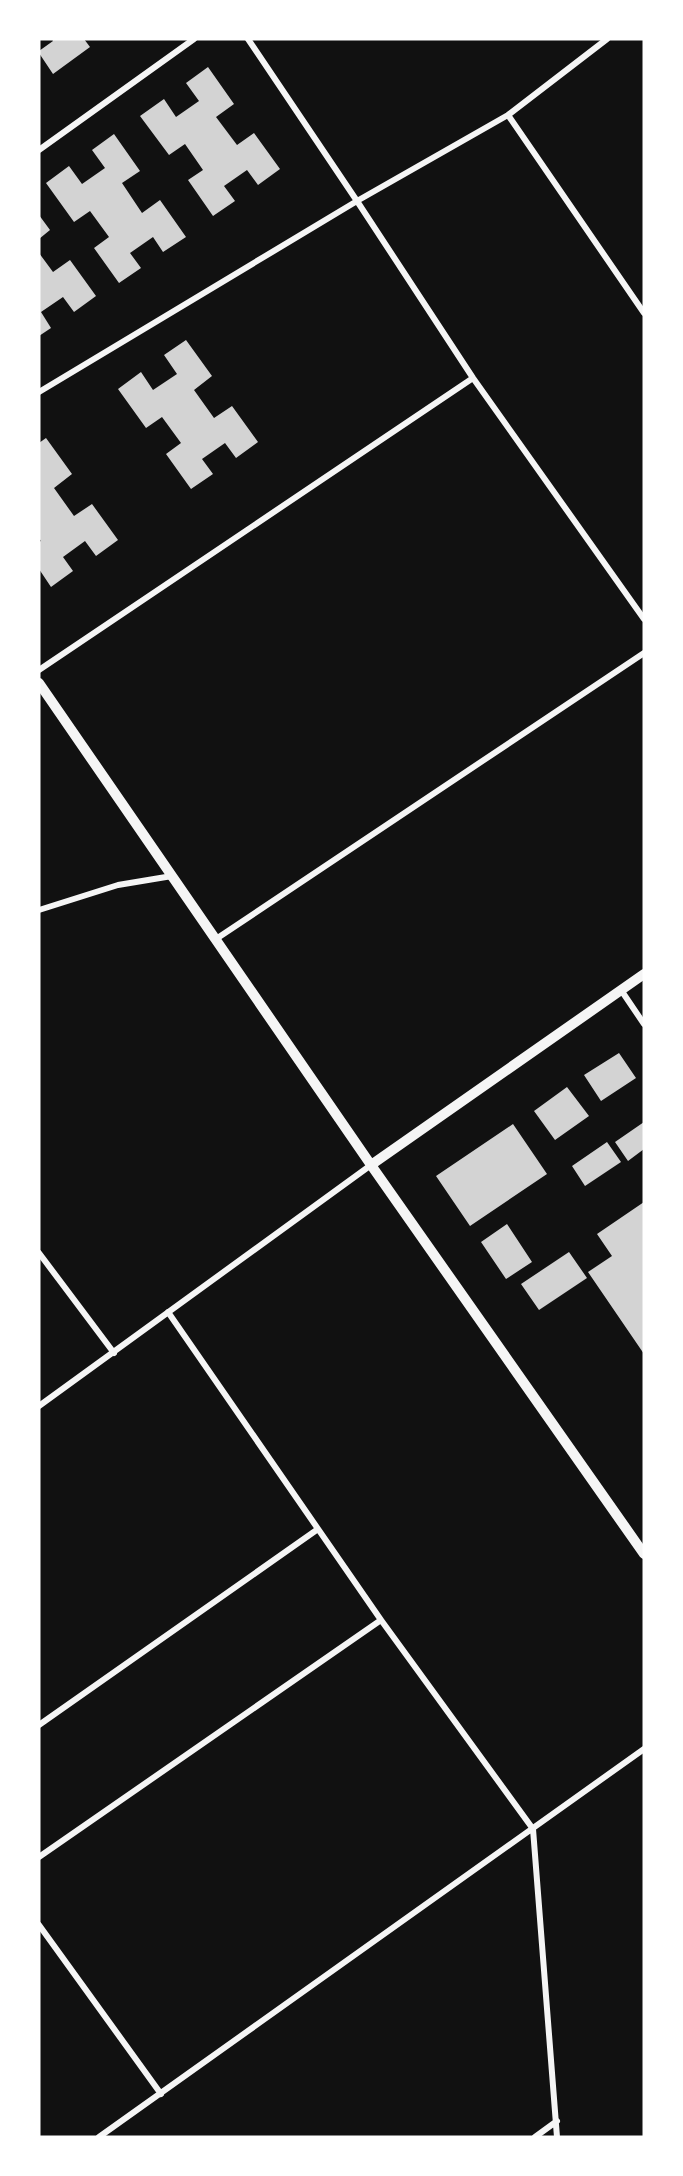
<svg xmlns="http://www.w3.org/2000/svg" width="683" height="2176" font-family="'Asap Condensed',sans-serif">
	<style>
		.building { fill: #d3d3d3 }
		.lines { fill: none; stroke-linecap: round; stroke-linejoin: round }
		.minor { stroke: #f5f5f5; stroke-width: 6 }
		.tertiary { stroke: #f5f5f5; stroke-width: 10 }
	</style>
	<rect width="100%" height="100%" fill="#111"/>
	<path class="building" d="M52 39H84L90 47 53 74 39 53V51L53 41Z
		M208 67 234 104 216 117 237 145 254 133 280 169 258 185 247 170 224 186 235 201 213 216 188 180 203 170 185 144 169 155 140 116 164 99 176 117 199 101 186 83Z
		M114 134 140 171 122 183 142 213 160 200 186 237 163 252 153 237 130 253 141 268 119 283 94 248 109 237 90 211 74 222 46 183 69 166 82 184 105 168 92 150Z
		M39 215 50 230 39 239Z
		M39 253 53 272 70 260 96 296 74 312 63 297 41 312 51 328 39 336Z
		M186 340 212 376 194 390 214 418 232 406 258 442 236 458 225 443 202 459 213 474 191 489 166 454 181 443 162 417 146 428 118 389 141 372 153 390 177 374 164 355Z
		M46 438 72 474 54 488 74 516 92 504 118 540 96 556 85 541 63 557 73 571 51 587 39 569V542L41 541 39 538V443Z
		M619 1053 636 1078 601 1101 584 1075Z
		M567 1087 589 1116 555 1140 534 1111Z
		M644 1122V1149L628 1161 615 1142Z
		M513 1124 547 1174 470 1226 436 1176Z
		M607 1142 621 1162 585 1186 572 1166Z
		M644 1202V1354L588 1272 612 1256 597 1234Z
		M507 1224 532 1262 506 1279 481 1242Z
		M569 1252 587 1278 539 1310 521 1284Z"/>
	<g class="lines">
		<path class="minor" d="M248 39 357 201 473 378 644 619
			M508 115 644 313
			M39 150 194 39
			M39 392 357 201 508 115 607 39
			M39 670 473 378
			M39 910 118 885 172 876
			M216 939 644 653
			M621 990 644 1024
			M39 1253 114 1353
			M168 1312 381 1620 533 1829 557 2137
			M39 1406 371 1165
			M39 1725 318 1529
			M39 1857 381 1620
			M39 1925 161 2094
			M99 2137 644 1749
			M535 2137 557 2121"/>
		<path class="tertiary" d="M39 683 371 1165 644 1554
			M371 1165 644 974"/>
	</g>
	<rect width="683" height="2176" fill="none" stroke="#ffffff" stroke-width="81"/>
</svg>
